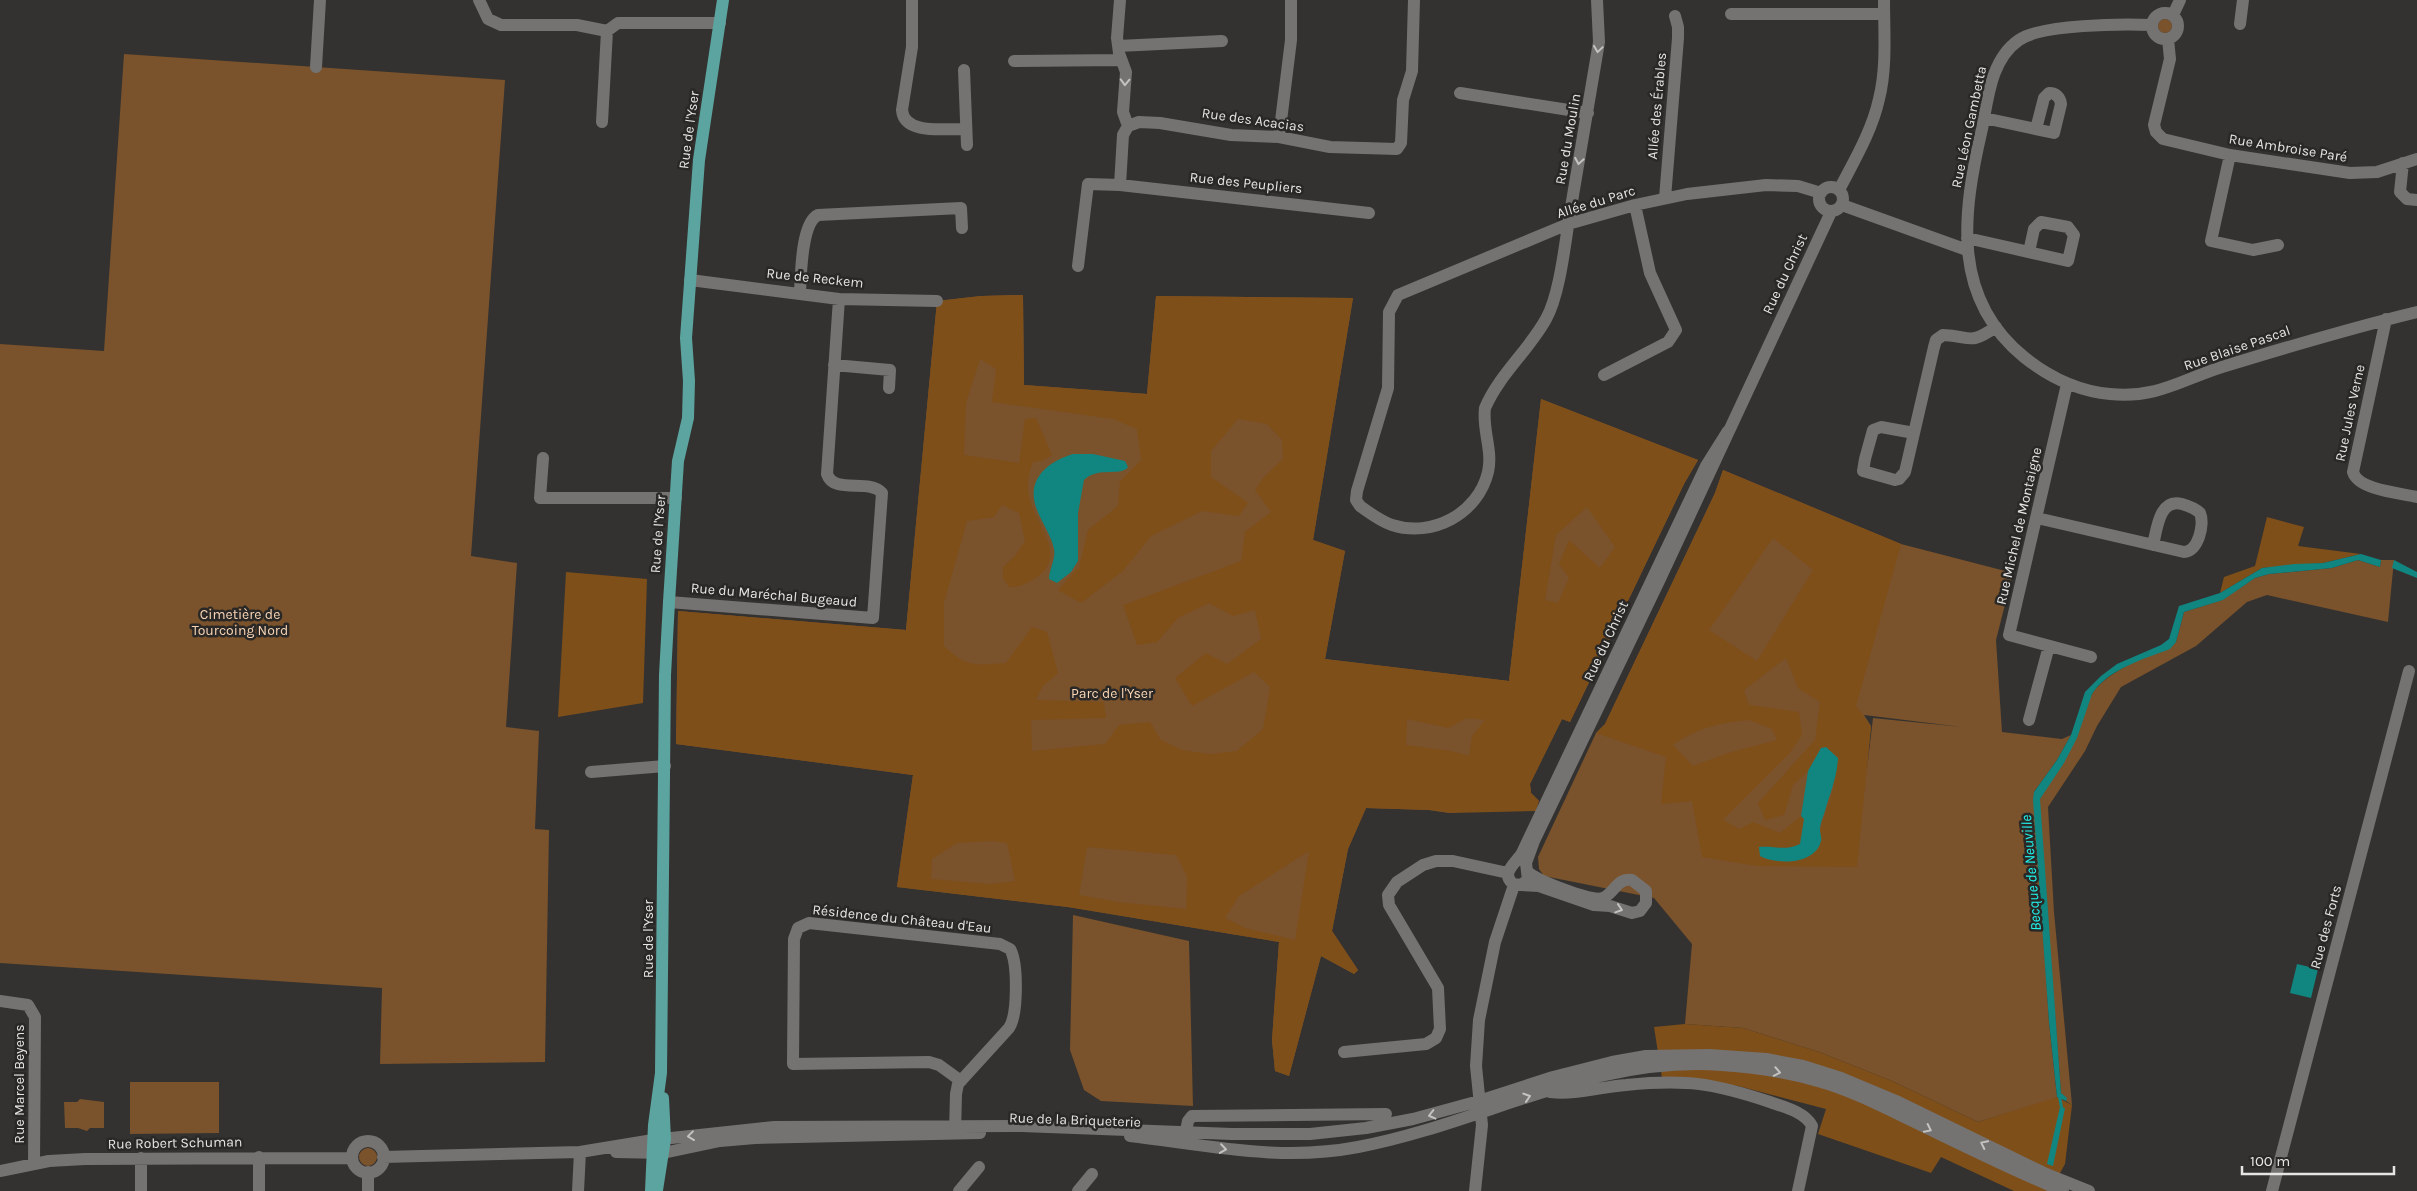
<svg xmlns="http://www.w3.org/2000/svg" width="2417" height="1191" font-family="Karla,sans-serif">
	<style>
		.green { fill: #7a522b; fill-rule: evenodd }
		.forest { fill: #7f4f1a; fill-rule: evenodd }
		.water { fill: #118580 }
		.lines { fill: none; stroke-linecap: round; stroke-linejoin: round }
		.stream { stroke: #118580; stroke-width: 3 }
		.minor { stroke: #757371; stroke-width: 12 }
		.major { stroke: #5ca49f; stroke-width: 12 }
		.oneway { stroke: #c4c3c1 }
		.labels { text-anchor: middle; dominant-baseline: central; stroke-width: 5; stroke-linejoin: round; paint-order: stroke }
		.street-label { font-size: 14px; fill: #e6e5e3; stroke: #292826 }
		.park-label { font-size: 14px; fill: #fad6b6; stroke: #292826 }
		.water-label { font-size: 15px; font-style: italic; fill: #20f1e9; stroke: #292826 }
	</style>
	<rect width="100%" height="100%" fill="#333230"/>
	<path class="green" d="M2158 26a7 7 0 1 1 14 0a7 7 0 1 1-14 0Z
		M124 54 505 80 471 556 517 563 506 727 539 731 535 829 549 830 545 1062 380 1064 382 988 0 963V344L104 351Z
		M1023 295 1024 385 1147 394 1156 296 1353 298 1313 540 1345 551 1325 659 1509 681 1541 399 1698 460 1684 484 1570 722 1562 719 1530 784 1531 793 1539 801 1450 813 1429 810 1366 808 1348 849 1332 931 1358 970 1354 974 1321 956 1289 1076 1275 1071 1272 1040 1279 942 1068 907 897 887 913 775 676 744 678 611 906 630 937 301 981 296Z
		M1723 470 1901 544 2013 573 1996 640 2002 732 2062 739 2071 735 2057 760 2034 792 2049 1022 2057 1097 2051 1100 1978 1122 1892 1081 1819 1052 1743 1028 1685 1024 1692 944 1654 898 1544 876 1539 869 1538 857 1596 733 1605 724 1715 493ZM1864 715 1962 727 1873 718 1867 769 1871 726Z
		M2358 560 2380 567 2381 560H2394L2388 622 2267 595 2247 602 2196 646 2121 687 2097 726 2085 751 2048 807 2054 912 2072 1105 2066 1101V1098L2061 1093 2039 806 2040 799 2092 694C2107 670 2151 655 2176 642L2184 612 2222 600 2255 578 2269 574 2332 568Z
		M1073 915 1189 941 1193 1106 1101 1101 1084 1090 1070 1050Z
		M130 1082H219V1133L130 1134Z
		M80 1099 104 1102V1128H90L87 1131 78 1128H65L64 1102H77Z
		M359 1157a9 9 0 1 1 18 0a9 9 0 1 1-18 0Z"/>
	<path class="forest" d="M1023 295 1024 385 1147 394 1156 296 1353 298 1313 540 1345 551 1325 659 1509 681 1541 399 1698 460 1684 484 1570 722 1562 719 1530 784 1531 793 1539 801 1536 811 1450 813 1429 810 1366 808 1348 849 1332 931 1358 970 1354 974 1321 956 1289 1076 1275 1071 1272 1040 1279 942 1068 907 897 887 913 775 676 744 678 611 906 630 937 301 981 296ZM980 359 996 369 992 402 1113 419 1137 429 1141 460 1120 481 1118 506 1088 530 1079 567 1058 590 1081 603 1123 571 1151 536 1202 511 1239 516 1248 503 1211 477V451L1238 419 1267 424 1282 440 1283 459 1263 478 1255 490 1271 512 1245 532 1241 561 1123 605 1137 645 1157 642 1178 618 1209 603 1233 616 1255 610 1261 639 1227 664 1206 653 1175 678 1192 706 1254 672 1270 687 1263 729 1237 751 1210 754 1182 750 1161 740 1150 722 1119 725 1105 744 1032 751 1031 720 1106 718 1104 702 1036 700 1042 687 1058 673 1047 632 1032 627 1006 663C975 665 967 668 944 646V603L967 521 994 517 1002 505 1019 513 1025 541 1015 556 1003 567V578L1009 587C1019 588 1025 584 1034 579 1070 558 1037 527 1030 500 1026 488 1028 474 1033 462L1042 461 1052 455 1036 418 1025 419 1019 463 964 455 966 403ZM1587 507 1615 547 1600 568 1569 540 1559 564 1569 578 1558 603 1545 600 1556 535ZM1467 718 1485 720 1472 736 1469 756 1451 751 1406 745 1407 719 1448 728ZM992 841 1007 843 1015 881 990 884 931 879 932 859 957 843ZM1087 847 1176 855 1187 876 1186 909 1118 902 1079 895ZM1309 851 1295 940 1245 928 1225 918 1239 896Z
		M1723 470 1901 544 1856 706 1871 726 1857 867 1757 866 1702 857 1692 801 1661 804 1666 757 1596 733 1605 724 1715 493ZM1773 538 1813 570 1757 661 1709 630ZM1786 658 1798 688 1820 702 1815 740 1758 803 1765 820 1784 815 1793 785 1808 771 1821 748 1834 787 1820 829 1821 841 1769 860 1760 855 1759 847C1774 846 1787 851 1800 844L1804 819 1801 816 1780 833 1753 822 1739 829 1723 820 1789 754 1802 735 1799 712 1749 705 1744 690ZM1749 720 1772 729 1777 740 1728 753 1693 766 1673 745C1694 729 1723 722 1749 720Z
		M2267 517 2304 527 2298 546 2361 554 2323 563 2262 568 2220 593 2224 577 2255 566Z
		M566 572 647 579 643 703 558 717Z
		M1685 1024 1743 1028 1819 1052 1892 1081 1978 1122 2057 1097 2072 1105 2065 1164 2050 1191H2014L1941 1157 1931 1173 1818 1134 1826 1109 1738 1086 1662 1078 1654 1027Z"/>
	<path class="water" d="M1073 454H1093L1125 461 1128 467C1121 477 1098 466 1084 480L1078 513V561L1071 572 1057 583 1049 579C1049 569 1056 559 1054 549 1051 535 1042 523 1037 510 1025 480 1047 462 1073 454Z
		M2361 554 2381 560 2380 567 2358 560 2332 568 2269 574 2255 578 2223 600 2184 612 2176 642 2170 649C2144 659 2108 669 2092 694L2077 738 2064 763 2040 799 2061 1093 2067 1098 2066 1101 2057 1097 2049 1022 2033 800 2034 792 2057 760 2071 735 2085 692 2101 676 2117 664 2161 645 2169 639 2179 606 2220 593 2262 568 2295 564 2323 563Z
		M2394 560 2417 572V578L2392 568Z
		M1826 747 1838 758C1837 778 1830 793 1825 811 1823 817 1820 824 1820 830 1820 833 1822 838 1821 841 1815 865 1777 865 1760 856L1759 847C1774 846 1787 851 1800 844L1804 819 1801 816 1808 771 1821 748Z
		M2297 964 2318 969 2311 998 2290 993Z
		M2060 1107 2065 1108 2053 1166 2047 1164Z"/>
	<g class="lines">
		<path class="stream" d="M2059 1094 2062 1110"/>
		<path class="minor" d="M479 0 488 19 501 25H577L607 31 618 23H720
			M912 0V47L902 110C904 136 948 128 966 129
			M1120 0 1117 38 1119 53 1126 72 1123 112 1128 126
			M1597 0 1599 42 1570 213C1565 243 1560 294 1546 319 1529 350 1499 375 1485 408 1482 430 1493 450 1488 472 1478 514 1432 538 1392 525 1380 521 1370 513 1360 506L1356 500 1357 491 1388 388 1389 312 1398 295 1568 224 1635 205 1687 194 1766 185 1798 186 1821 193
			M2152 26a13 13 0 1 1 26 0a13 13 0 1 1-26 0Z
			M1731 14H1884
			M2173 15 2180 0
			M2240 24 2243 0
			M2152 25C2122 24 2042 24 2019 40 1991 59 1988 98 1982 129 1963 211 1950 297 2024 357 2049 377 2078 391 2110 394 2156 399 2181 380 2222 367 2287 347 2351 328 2417 312
			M2168 39 2170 59 2154 125 2156 132 2163 139 2230 155 2350 173 2377 172 2417 159
			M1118 46 1222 41
			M1014 61 1121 60
			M316 67 320 0
			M964 70 967 145
			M1460 93 1588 113
			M1984 118 2054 133 2061 104C2060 97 2056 93 2049 93L2044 98 2036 129
			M602 122 607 31
			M1128 126 1139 122 1160 123 1231 135 1279 137 1330 147 1397 149 1401 143 1403 100 1412 71 1414 0
			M1279 137 1291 40V0
			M2230 155 2211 241 2253 250 2278 245
			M2403 163 2400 192 2407 199 2417 200
			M1120 185 1369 213
			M1819 199a12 12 0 1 1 24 0a12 12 0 1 1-24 0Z
			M1839 190C1854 161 1872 131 1879 99 1887 68 1884 32 1884 0
			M1665 198 1678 38V27L1675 16
			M1842 205 1967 250
			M1967 238 2068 261 2074 235 2068 227 2041 222 2034 229 2029 252
			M1078 266 1088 184 1120 185 1123 135 1128 126
			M690 280 839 299 937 301
			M800 293C801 275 801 223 818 215L961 208 962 228
			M2386 319 2353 472C2358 490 2400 493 2417 497
			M834 365 890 370 889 388
			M1604 375 1668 342 1676 330 1650 273 1635 205
			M2067 384 2009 635 2091 657
			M1728 431 1706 466 1522 853C1516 863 1500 873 1513 884L1521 885 1528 880 1526 863 1534 841 1660 579 1831 212
			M1914 433 1881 427 1873 430 1865 459 1863 471 1895 480 1899 479 1905 472 1934 347 1936 340 1943 335C1972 336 1968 346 1996 327
			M543 458 540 498H676
			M2037 518 2184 552C2198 552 2205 524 2200 513 2195 508 2189 506 2182 504 2159 498 2157 529 2153 545
			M669 602 873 618 882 493C869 478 834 495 827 474L839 299
			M2029 720 2049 646
			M591 772 665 766
			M1521 885 1539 886 1594 905 1610 906 1632 913 1640 911 1646 903V891L1632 880C1616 878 1615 893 1603 898 1591 902 1539 881 1529 873
			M0 1001 28 1005 35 1017 34 1163
			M1344 1052 1426 1044 1436 1038 1440 1029 1438 988 1389 905 1388 895 1397 882 1423 865 1436 861H1453L1508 873
			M1550 1092C1576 1095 1600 1087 1626 1085 1686 1079 1713 1083 1770 1102 1784 1107 1805 1112 1812 1126L1798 1191
			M1186 1131 1188 1121 1192 1116 1386 1114
			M955 1132 956 1094 958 1084 1009 1028C1018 1015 1018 962 1010 949L1000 944 809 923 798 928 794 939 793 1064 929 1062 939 1065 961 1081
			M1130 1136C1206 1145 1280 1162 1358 1147 1481 1124 1593 1055 1722 1065 1754 1067 1787 1072 1818 1081 1854 1091 1887 1109 1921 1125 1968 1148 2015 1171 2063 1191
			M352 1157a16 16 0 1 1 32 0a16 16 0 1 1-32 0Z
			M616 1152 663 1153 720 1141 755 1138 980 1133
			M383 1157 580 1152 653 1140 774 1127 1022 1126 1232 1134H1310L1366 1128 1413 1119 1479 1101 1553 1077 1612 1062 1646 1056 1709 1055 1766 1059 1803 1066 1841 1078 1896 1101 2044 1173 2089 1191
			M0 1171 49 1161 85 1159 352 1158
			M368 1172V1191
			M141 1191V1158
			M259 1191V1157
			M578 1191 580 1152
			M959 1191 979 1167
			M1078 1191 1092 1174
			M1475 1191 1482 1125 1476 1066 1479 1020 1495 942 1514 885
			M2272 1191 2409 671"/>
		<path class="major" d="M657 1190 665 1139 663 1098
			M651 1191 654 1125 661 1073 665 675 669 602 678 461 688 418 689 381 686 338 699 160 723 0"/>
	</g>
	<defs><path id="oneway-chevron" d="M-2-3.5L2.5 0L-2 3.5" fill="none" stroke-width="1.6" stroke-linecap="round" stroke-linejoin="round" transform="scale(1.25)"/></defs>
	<g class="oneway">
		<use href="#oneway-chevron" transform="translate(1598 49) rotate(98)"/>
		<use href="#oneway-chevron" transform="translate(1125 82) rotate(92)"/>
		<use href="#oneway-chevron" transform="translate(1579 161) rotate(100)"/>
		<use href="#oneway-chevron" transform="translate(1619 909) rotate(18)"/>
		<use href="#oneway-chevron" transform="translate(1777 1072) rotate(11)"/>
		<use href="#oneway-chevron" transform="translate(1527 1097) rotate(-18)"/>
		<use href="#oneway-chevron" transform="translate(1432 1115) rotate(166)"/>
		<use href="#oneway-chevron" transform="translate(1928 1129) rotate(26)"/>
		<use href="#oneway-chevron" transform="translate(691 1136) rotate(173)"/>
		<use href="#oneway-chevron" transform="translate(1984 1144) rotate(-154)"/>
		<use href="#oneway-chevron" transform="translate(1223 1149) rotate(8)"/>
	</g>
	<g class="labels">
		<g class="street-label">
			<text transform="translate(1657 106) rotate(-85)">Allée des Érables</text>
			<text transform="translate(1253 120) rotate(8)">Rue des Acacias</text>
			<text transform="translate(1969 127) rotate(-78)">Rue Léon Gambetta</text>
			<text transform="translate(689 130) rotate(-82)">Rue de l'Yser</text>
			<text transform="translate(1568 139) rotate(-80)">Rue du Moulin</text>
			<text transform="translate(2288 148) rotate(9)">Rue Ambroise Paré</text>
			<text transform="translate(1246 183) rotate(6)">Rue des Peupliers</text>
			<text transform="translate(1596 202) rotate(-17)">Allée du Parc</text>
			<text transform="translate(1785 274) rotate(-65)">Rue du Christ</text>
			<text transform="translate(815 278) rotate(6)">Rue de Reckem</text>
			<text transform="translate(2237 348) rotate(-19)">Rue Blaise Pascal</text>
			<text transform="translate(2350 413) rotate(-78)">Rue Jules Verne</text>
			<text transform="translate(2019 526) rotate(-77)">Rue Michel de Montaigne</text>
			<text transform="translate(658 534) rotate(-86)">Rue de l'Yser</text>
			<text transform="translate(774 595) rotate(5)">Rue du Maréchal Bugeaud</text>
			<text transform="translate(1606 641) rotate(-65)">Rue du Christ</text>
			<text transform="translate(902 919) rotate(6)">Résidence du Château d'Eau</text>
			<text transform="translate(2326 927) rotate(-75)">Rue des Forts</text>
			<text transform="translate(648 939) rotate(-90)">Rue de l'Yser</text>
			<text transform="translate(19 1084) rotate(-90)">Rue Marcel Beyens</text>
			<text transform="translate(1075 1120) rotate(2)">Rue de la Briqueterie</text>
			<text transform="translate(175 1143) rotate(-1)">Rue Robert Schuman</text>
		</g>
		<g class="park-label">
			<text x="240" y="614">Cimetière de<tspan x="240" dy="16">Tourcoing Nord</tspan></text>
			<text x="1112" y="693">Parc de l'Yser</text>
		</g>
		<g class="water-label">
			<text transform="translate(2031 873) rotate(-95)">Becque de Neuville</text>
		</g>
	</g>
	<path d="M2242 1166v8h152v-8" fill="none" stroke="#e6e5e3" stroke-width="2.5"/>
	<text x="2250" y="1166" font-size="15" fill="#e6e5e3" stroke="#292826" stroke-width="4" paint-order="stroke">100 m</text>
</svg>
